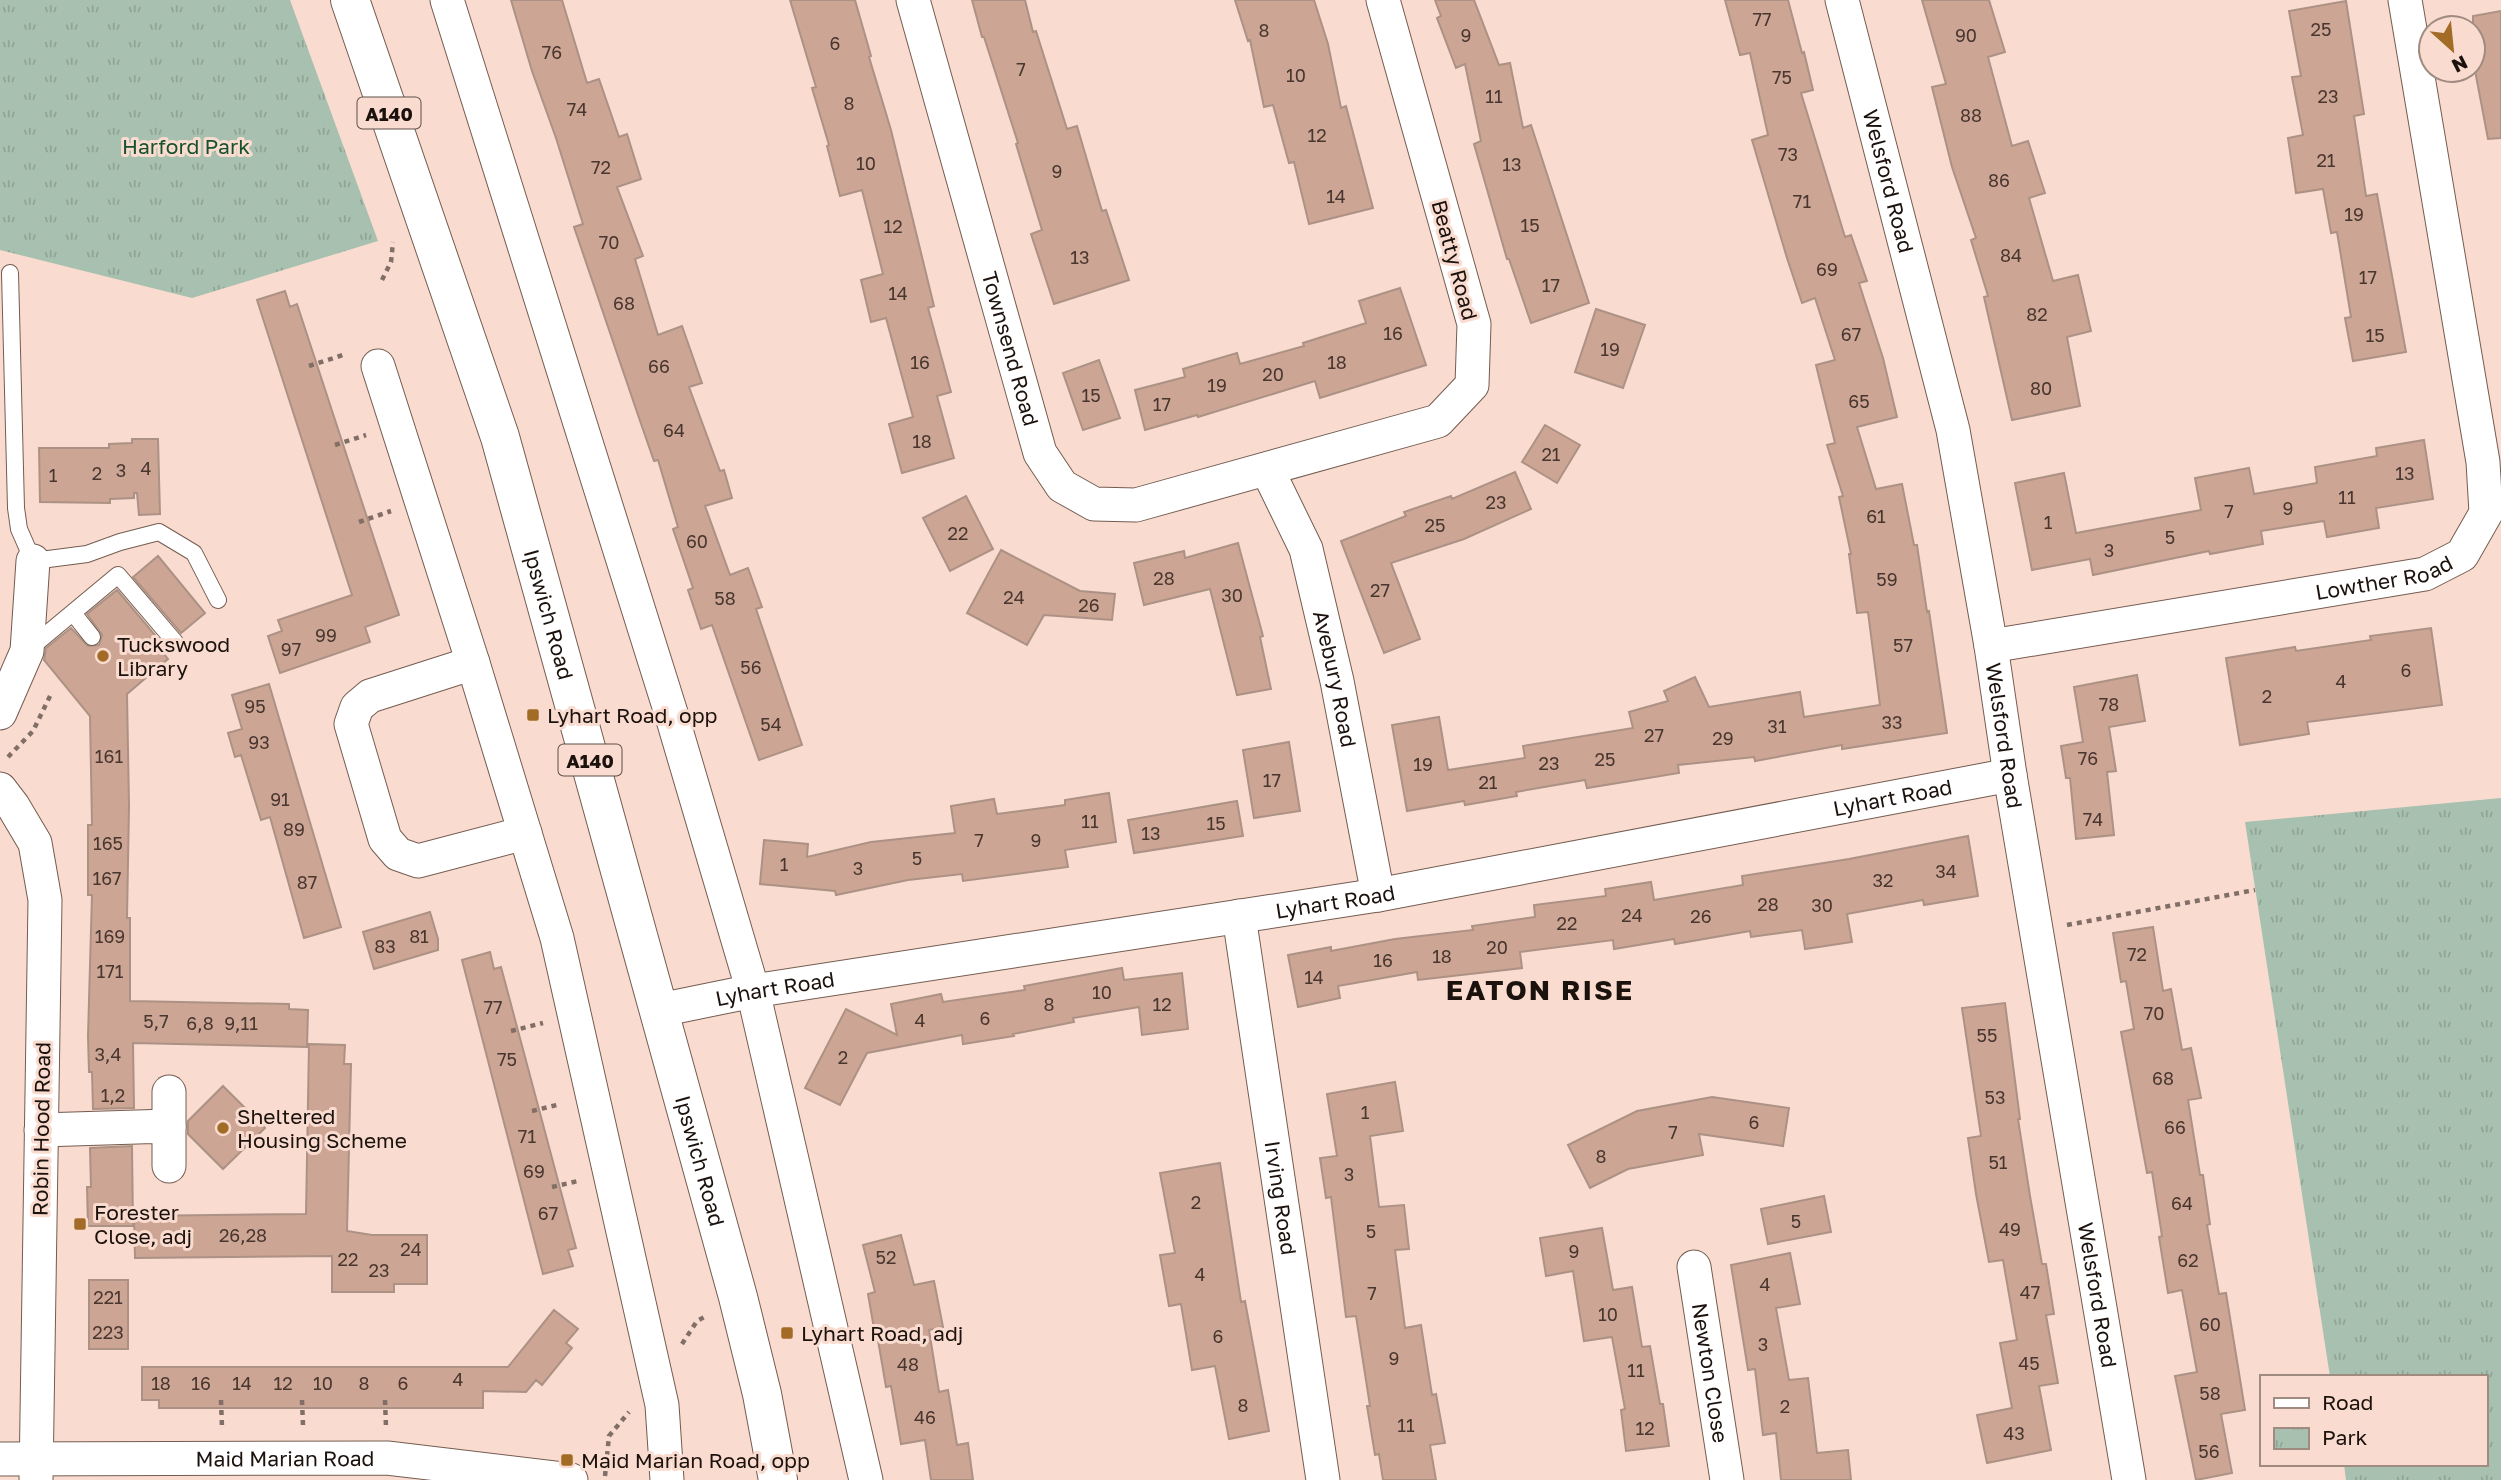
<svg xmlns="http://www.w3.org/2000/svg" width="2501" height="1480" font-family="'Golos Text',sans-serif">
	<style>
		.park { fill: url(#park-tufts) }
		.building { fill: #cda594; stroke: #ac9185; stroke-width: 2 }
		.lines { fill: none; stroke-linecap: round; stroke-linejoin: round }
		.lane-casing { stroke: #745c51; stroke-width: 18 }
		.street-casing { stroke: #745c51; stroke-width: 35 }
		.highway-casing { stroke: #745c51; stroke-width: 40 }
		.path { stroke: #816e66; stroke-width: 4.5; stroke-dasharray: 5 5; stroke-linecap: butt }
		.lane { stroke: #fff; stroke-width: 16 }
		.street { stroke: #fff; stroke-width: 33 }
		.highway { stroke: #fff; stroke-width: 38 }
		.poi-dot { fill: #a26b26; stroke: #f9dccf; stroke-width: 2.5 }
		.labels { text-anchor: middle; dominant-baseline: central; stroke-width: 6; stroke-linejoin: round; paint-order: stroke }
		.number-label { font-size: 18px; fill: #48362f }
		.shield { fill: #f9dccf; stroke: #5e4e47; stroke-width: 2 }
		.shield-label { font-size: 19px; font-weight: bold; fill: #1b110d }
		.park-label { font-size: 21px; fill: #15512f; stroke: #f9dccf }
		.street-label { font-size: 21px; fill: #1b110d; stroke: #f9dccf }
		.poi-label { font-size: 21px; fill: #1b110d; stroke: #f9dccf; text-anchor: start }
		.district-label { font-size: 28px; font-weight: bold; letter-spacing: 2px; fill: #1b110d; stroke: #f9dccf }
	</style>
	<defs>
		<pattern id="park-tufts" width="24" height="20" patternUnits="userSpaceOnUse" patternTransform="scale(1.75)"><rect width="24" height="20" fill="#a8c0af"/><path d="M3 7l-1-3M5 7V3M7 7l1-3M15 17l-1-3M17 17v-4M19 17l1-3" fill="none" stroke="#90a495"/></pattern>
	</defs>
	<rect width="100%" height="100%" fill="#f9dccf"/>
	<path class="park" d="M0 0H290L378 241 192 298 0 250Z
		M2501 798V1480H2346L2344 1464H2485V1377H2330L2245 822Z"/>
	<path class="building" d="M511 0H562L587 83 599 79 619 137 627 134 641 179 617 187 643 256 635 259 658 335 682 326 702 383 689 387 720 471 724 470 732 498 705 506 730 575 748 568 762 607 756 609 802 745 759 760 712 625 701 629 688 590 693 588 673 529 678 527 658 460 654 461 639 418 574 227 583 224 556 138 532 71Z
		M790 0H855L871 56 869 57 891 130 934 306 928 308 951 392 937 396 954 458 902 473 889 424 913 417 886 318 871 322 861 280 883 274 862 190 840 196 827 146 829 145 812 88 816 87Z
		M972 0H1025L1033 32 1036 31 1067 129 1077 126 1102 211 1106 210 1129 280 1054 304 1031 234 1042 230 1016 144 1018 143 984 37H982Z
		M1235 0H1314L1328 44 1341 108 1346 106 1373 208 1309 224 1294 162 1289 163 1273 105 1264 107 1250 40 1248 41Z
		M1435 0H1474L1499 65 1510 63 1523 128 1531 125 1589 303 1531 323 1509 259H1507L1474 144 1481 141 1465 64 1456 68 1437 18 1441 16Z
		M1725 0H1788L1802 53 1804 52 1813 90 1801 93 1845 237 1851 235 1867 281 1859 283 1883 358 1897 417 1857 427 1876 489 1902 484 1914 545H1917L1927 612 1929 611 1947 733 1842 749V745L1755 761 1754 757 1678 765 1679 773 1587 788 1585 780 1516 792 1517 796 1465 805 1464 801 1407 811 1392 725 1439 717 1448 770 1525 758 1523 746 1633 728 1629 712 1668 701 1664 691 1695 677 1709 707 1800 692 1804 717 1880 705 1868 612 1857 613 1849 554H1851L1839 497 1843 496 1827 445 1835 443 1816 365 1835 360 1815 298 1802 303 1787 258 1752 140 1768 135 1750 53 1740 55Z
		M1922 0H1989L2005 52 1988 57 2012 146 2028 141 2045 193 2029 198 2053 281 2078 275 2091 331 2067 337 2080 406 2012 420 1984 297 1988 296 1971 240 1976 238 1952 167 1932 87 1946 84Z
		M2346 1 2364 114 2354 116 2366 196 2377 194 2406 352 2353 361 2345 318 2351 317 2337 232 2331 233 2323 189 2296 193 2288 138 2303 135 2292 77 2301 76 2289 11Z
		M2501 11V138L2488 139 2473 60V16Z
		M1400 288 1426 365 1320 398 1315 381 1198 417 1197 415 1145 430 1135 390 1185 377 1183 369 1237 353 1240 364 1304 346 1303 343 1366 323 1359 301Z
		M285 291 290 307 297 304 399 615 365 627 370 642 280 673 268 636 282 631 278 620 352 595 257 300Z
		M1596 309 1645 325 1623 388 1575 372Z
		M1099 360 1120 418 1083 430 1063 373Z
		M1545 425 1580 445 1557 483 1522 462Z
		M132 439H158L160 514 139 515 137 493H134V498L110 499V503L40 502 39 448H109V444L132 443Z
		M2424 440 2433 499 2376 508 2379 528 2327 537 2324 521 2261 531 2263 544 2210 554 2209 551 2093 575 2090 559 2032 570 2015 483 2064 473 2076 533 2201 510 2195 478 2249 468 2254 494 2317 483 2315 467 2377 456 2376 448Z
		M1515 472 1531 509 1464 539 1391 563 1420 639 1384 653 1341 541 1406 516 1404 512 1451 496 1452 499Z
		M966 496 993 549 950 571 923 518Z
		M1238 543 1263 636 1260 637 1271 689 1237 695 1210 589 1144 605 1134 563 1184 551 1185 558Z
		M1001 550 1080 591 1115 594 1112 620 1044 615 1027 645 967 613Z
		M158 556 205 613 181 633 133 577Z
		M117 590 165 647 161 650 168 659 127 694 129 806 127 918H130V1001L289 1004V1009L308 1010 307 1047 133 1043 134 1108 93 1109 92 1072H89L88 1036 92 895H88V825H92L90 716 44 660 46 648 71 628 88 646 99 645 102 635 87 614Z
		M2431 628 2442 705 2307 722 2309 734 2240 745 2226 658 2295 647 2296 651 2371 640 2370 636Z
		M2137 675 2145 721 2109 727 2116 771 2107 772 2114 835 2076 839 2070 778H2066L2061 746 2083 742 2074 687Z
		M269 684 341 927 304 938 270 817 261 820 241 755 235 757 228 733 242 729 232 695Z
		M1289 742 1300 811 1254 818 1243 750Z
		M1109 793 1116 842 1065 850 1068 867 963 881 962 874 908 880 836 895 835 891 760 884 764 840 808 844 807 857 871 842 955 833 951 806 994 799 997 814 1065 805V800Z
		M1237 801 1243 836 1134 853 1128 820Z
		M1968 836 1978 896 1924 905 1923 900 1847 914 1852 942 1805 949 1802 930 1751 937 1750 931 1675 944 1674 939 1614 949 1613 940 1520 952 1522 968 1418 980 1417 972 1338 986 1340 998 1298 1007 1288 955 1331 947V951L1395 939 1473 930 1472 926 1535 917 1534 905 1606 896 1605 889 1651 882 1654 900 1743 885 1742 876 1849 859Z
		M430 912 438 939V950L374 969 363 932Z
		M2153 927 2163 991 2171 989 2182 1050 2191 1048 2201 1098 2188 1100 2200 1175H2203L2210 1224 2207 1225 2219 1294 2226 1293 2245 1410 2221 1414 2232 1473 2196 1480 2175 1376 2197 1372 2182 1290 2168 1293 2159 1237 2162 1236 2152 1172 2147 1173 2121 1032 2134 1029 2126 981 2121 982 2113 933Z
		M490 952 494 969 501 967 576 1248 568 1250 573 1266 543 1274 462 960Z
		M1122 968 1124 980 1182 973 1188 1029 1142 1035 1139 1007 1073 1018 1074 1022 1013 1034 1014 1036 963 1044 962 1035 867 1053 840 1105 805 1088 846 1009 897 1035 891 1004 941 994 943 1002 1025 990 1024 986Z
		M2005 1003 2020 1119H2018L2030 1196 2042 1264H2046L2054 1314 2046 1315 2058 1383 2039 1386 2051 1450 1987 1463 1977 1415 2012 1408 2000 1343 2017 1340 2003 1260 1989 1262 1976 1194 1968 1138 1981 1136 1962 1008Z
		M309 1044 345 1045 344 1064H351L347 1231 372 1235H427V1284H394V1292H332V1256L135 1258 134 1216 306 1214Z
		M1395 1082 1403 1131 1370 1136 1379 1207 1404 1205 1409 1249 1395 1250 1405 1328 1421 1325 1432 1395 1436 1394 1445 1443 1430 1445 1436 1480H1383L1379 1454 1375 1455 1367 1406H1370L1356 1316 1346 1317 1331 1197 1326 1198 1320 1158 1337 1156 1327 1094Z
		M223 1086 265 1128 223 1169 188 1134V1121Z
		M1712 1097 1789 1108 1783 1146 1699 1134 1703 1155 1628 1169 1590 1188 1568 1145 1637 1111Z
		M132 1146 133 1226H88L87 1187H91L90 1148Z
		M1220 1163 1241 1302 1245 1301 1269 1431 1229 1439 1215 1366 1192 1370 1181 1304 1169 1306 1160 1255 1175 1253 1160 1173Z
		M1824 1196 1831 1232 1768 1244 1761 1209Z
		M1602 1228 1613 1290 1632 1287 1642 1347 1650 1346 1660 1404H1663L1669 1446 1626 1451 1621 1410 1625 1409 1612 1337 1584 1341 1573 1271 1546 1276 1540 1238Z
		M901 1235 914 1285 934 1281 943 1327 929 1330 939 1392 948 1390 957 1445 968 1443 973 1480H931L925 1440 901 1444 891 1386 886 1387 878 1340H876L868 1294 875 1292 863 1245Z
		M1790 1253 1800 1304 1776 1308 1789 1380 1808 1378 1817 1453 1848 1450 1851 1480H1781L1776 1433 1763 1435 1755 1369 1748 1370 1731 1265Z
		M89 1280H128V1349H89Z
		M554 1310 578 1329 566 1343 572 1348 542 1385 536 1380 526 1392 483 1391V1408H159V1400H142V1367H508Z"/>
	<g class="lines">
		<g class="lane-casing">
			<path id="lane" d="M10 273 16 508 19 529 33 561 87 554 120 542 159 532 194 553 218 600
				M73 613 92 637
				M29 649 118 575 175 642"/>
		</g>
		<g class="street-casing">
			<g id="street">
				<path d="M447 0 671 713 753 991 866 1480"/>
				<path id="s1" d="M913 0 1040 453 1062 486 1094 504 1136 505 1438 421 1472 385 1474 324 1383 0"/>
				<path id="s2" d="M1842 0 1953 430 1991 646 2010 775 2129 1480"/>
				<path d="M378 366 473 663 557 938 662 1405 667 1480"/>
				<path id="s3" d="M1267 469 1306 549 1337 681 1378 895"/>
				<path id="s4" d="M1991 646 2425 574 2462 555 2486 513 2483 462 2405 0"/>
				<path d="M473 663 370 696 357 707 351 724 385 839 398 854 418 861 525 833"/>
				<path d="M0 713 27 651 33 561"/>
				<path d="M0 789 13 806 35 843 45 900 36 1480"/>
				<path id="s5" d="M1239 916 1323 1480"/>
				<path id="s6" d="M660 1010 753 991 1378 895 2010 775"/>
				<path d="M169 1126V1092"/>
				<path d="M41 1130 169 1126V1166"/>
				<path id="s7" d="M1694 1267 1727 1480"/>
				<path id="s8" d="M0 1459 387 1458 571 1480"/>
			</g>
		</g>
		<g class="highway-casing">
			<g id="highway">
				<path id="s9" d="M350 0 500 437 738 1297 762 1394 778 1480"/>
			</g>
		</g>
		<path class="path" d="M382 280 391 262 393 242
			M309 366 343 355
			M335 445 366 435
			M359 522 391 511
			M8 757 33 731 52 692
			M2067 925 2255 890
			M511 1031 543 1023
			M532 1111 561 1104
			M552 1187 578 1181
			M682 1344 697 1321 708 1315
			M221 1400 222 1427
			M302 1400 303 1426
			M385 1400 386 1427
			M605 1476 609 1436 629 1412"/>
		<use href="#lane" class="lane"/>
		<use href="#street" class="street"/>
		<use href="#highway" class="highway"/>
	</g>
	<g class="poi-dot">
		<circle cx="103" cy="656" r="7"/>
		<rect x="526" y="708" width="14" height="14" rx="3.5"/>
		<circle cx="223" cy="1128" r="7"/>
		<rect x="73" y="1217" width="14" height="14" rx="3.5"/>
		<rect x="780" y="1326" width="14" height="14" rx="3.5"/>
		<rect x="560" y="1453" width="14" height="14" rx="3.5"/>
	</g>
	<g class="labels">
		<g class="number-label">
			<text x="1762" y="19">77</text>
			<text x="2321" y="29">25</text>
			<text x="1264" y="30">8</text>
			<text x="1466" y="35">9</text>
			<text x="1966" y="35">90</text>
			<text x="835" y="43">6</text>
			<text x="552" y="52">76</text>
			<text x="1021" y="69">7</text>
			<text x="1296" y="75">10</text>
			<text x="1782" y="77">75</text>
			<text x="1494" y="96">11</text>
			<text x="2328" y="96">23</text>
			<text x="849" y="103">8</text>
			<text x="577" y="109">74</text>
			<text x="1971" y="115">88</text>
			<text x="1317" y="135">12</text>
			<text x="1788" y="154">73</text>
			<text x="2326" y="160">21</text>
			<text x="866" y="163">10</text>
			<text x="1512" y="164">13</text>
			<text x="601" y="167">72</text>
			<text x="1057" y="171">9</text>
			<text x="1999" y="180">86</text>
			<text x="1336" y="196">14</text>
			<text x="1802" y="201">71</text>
			<text x="2354" y="214">19</text>
			<text x="1530" y="225">15</text>
			<text x="893" y="226">12</text>
			<text x="609" y="242">70</text>
			<text x="2011" y="255">84</text>
			<text x="1080" y="257">13</text>
			<text x="1827" y="269">69</text>
			<text x="2368" y="277">17</text>
			<text x="1551" y="285">17</text>
			<text x="898" y="293">14</text>
			<text x="624" y="303">68</text>
			<text x="2037" y="314">82</text>
			<text x="1393" y="333">16</text>
			<text x="1851" y="334">67</text>
			<text x="2375" y="335">15</text>
			<text x="1610" y="349">19</text>
			<text x="920" y="362">16</text>
			<text x="1337" y="362">18</text>
			<text x="659" y="366">66</text>
			<text x="1273" y="374">20</text>
			<text x="1217" y="385">19</text>
			<text x="2041" y="388">80</text>
			<text x="1091" y="395">15</text>
			<text x="1859" y="401">65</text>
			<text x="1162" y="404">17</text>
			<text x="674" y="430">64</text>
			<text x="922" y="441">18</text>
			<text x="1551" y="454">21</text>
			<text x="146" y="468">4</text>
			<text x="121" y="470">3</text>
			<text x="97" y="473">2</text>
			<text x="2405" y="473">13</text>
			<text x="53" y="475">1</text>
			<text x="2347" y="497">11</text>
			<text x="1496" y="502">23</text>
			<text x="2288" y="508">9</text>
			<text x="2229" y="511">7</text>
			<text x="1876" y="516">61</text>
			<text x="2048" y="522">1</text>
			<text x="1435" y="525">25</text>
			<text x="958" y="533">22</text>
			<text x="2170" y="537">5</text>
			<text x="697" y="541">60</text>
			<text x="2109" y="550">3</text>
			<text x="1164" y="578">28</text>
			<text x="1887" y="579">59</text>
			<text x="1380" y="590">27</text>
			<text x="1232" y="595">30</text>
			<text x="1014" y="597">24</text>
			<text x="725" y="598">58</text>
			<text x="1089" y="605">26</text>
			<text x="326" y="635">99</text>
			<text x="1903" y="645">57</text>
			<text x="291" y="649">97</text>
			<text x="751" y="667">56</text>
			<text x="2406" y="670">6</text>
			<text x="2341" y="681">4</text>
			<text x="2267" y="696">2</text>
			<text x="2109" y="704">78</text>
			<text x="255" y="706">95</text>
			<text x="1892" y="722">33</text>
			<text x="771" y="724">54</text>
			<text x="1777" y="726">31</text>
			<text x="1654" y="735">27</text>
			<text x="1723" y="738">29</text>
			<text x="259" y="742">93</text>
			<text x="109" y="756">161</text>
			<text x="2088" y="758">76</text>
			<text x="1605" y="759">25</text>
			<text x="1549" y="763">23</text>
			<text x="1423" y="764">19</text>
			<text x="1272" y="780">17</text>
			<text x="1488" y="782">21</text>
			<text x="280" y="799">91</text>
			<text x="2093" y="819">74</text>
			<text x="1090" y="821">11</text>
			<text x="1216" y="823">15</text>
			<text x="294" y="829">89</text>
			<text x="1151" y="833">13</text>
			<text x="979" y="840">7</text>
			<text x="1036" y="840">9</text>
			<text x="108" y="843">165</text>
			<text x="917" y="858">5</text>
			<text x="784" y="864">1</text>
			<text x="858" y="868">3</text>
			<text x="1946" y="871">34</text>
			<text x="107" y="878">167</text>
			<text x="1883" y="880">32</text>
			<text x="307" y="882">87</text>
			<text x="1768" y="904">28</text>
			<text x="1822" y="905">30</text>
			<text x="1632" y="915">24</text>
			<text x="1701" y="916">26</text>
			<text x="1567" y="923">22</text>
			<text x="110" y="936">169</text>
			<text x="419" y="936">81</text>
			<text x="385" y="946">83</text>
			<text x="1497" y="947">20</text>
			<text x="2137" y="954">72</text>
			<text x="1442" y="956">18</text>
			<text x="1383" y="960">16</text>
			<text x="110" y="971">171</text>
			<text x="1314" y="977">14</text>
			<text x="1102" y="992">10</text>
			<text x="1049" y="1004">8</text>
			<text x="1162" y="1004">12</text>
			<text x="493" y="1007">77</text>
			<text x="2154" y="1013">70</text>
			<text x="985" y="1018">6</text>
			<text x="920" y="1020">4</text>
			<text x="156" y="1021">5,7</text>
			<text x="200" y="1023">6,8</text>
			<text x="241" y="1023">9,11</text>
			<text x="1987" y="1035">55</text>
			<text x="108" y="1054">3,4</text>
			<text x="843" y="1057">2</text>
			<text x="507" y="1059">75</text>
			<text x="2163" y="1078">68</text>
			<text x="113" y="1095">1,2</text>
			<text x="1995" y="1097">53</text>
			<text x="1365" y="1112">1</text>
			<text x="1754" y="1122">6</text>
			<text x="2175" y="1127">66</text>
			<text x="1673" y="1132">7</text>
			<text x="527" y="1136">71</text>
			<text x="1601" y="1156">8</text>
			<text x="1998" y="1162">51</text>
			<text x="534" y="1171">69</text>
			<text x="1349" y="1174">3</text>
			<text x="1196" y="1202">2</text>
			<text x="2182" y="1203">64</text>
			<text x="548" y="1213">67</text>
			<text x="1796" y="1221">5</text>
			<text x="2010" y="1229">49</text>
			<text x="1371" y="1231">5</text>
			<text x="243" y="1235">26,28</text>
			<text x="411" y="1249">24</text>
			<text x="1574" y="1251">9</text>
			<text x="886" y="1257">52</text>
			<text x="348" y="1259">22</text>
			<text x="2188" y="1260">62</text>
			<text x="379" y="1270">23</text>
			<text x="1200" y="1274">4</text>
			<text x="1765" y="1284">4</text>
			<text x="2030" y="1292">47</text>
			<text x="1372" y="1293">7</text>
			<text x="108" y="1297">221</text>
			<text x="1608" y="1314">10</text>
			<text x="2210" y="1324">60</text>
			<text x="108" y="1332">223</text>
			<text x="1218" y="1336">6</text>
			<text x="1763" y="1344">3</text>
			<text x="1394" y="1358">9</text>
			<text x="2029" y="1363">45</text>
			<text x="908" y="1364">48</text>
			<text x="1636" y="1370">11</text>
			<text x="458" y="1379">4</text>
			<text x="161" y="1383">18</text>
			<text x="201" y="1383">16</text>
			<text x="242" y="1383">14</text>
			<text x="283" y="1383">12</text>
			<text x="323" y="1383">10</text>
			<text x="364" y="1383">8</text>
			<text x="403" y="1383">6</text>
			<text x="2210" y="1393">58</text>
			<text x="1243" y="1405">8</text>
			<text x="1785" y="1406">2</text>
			<text x="925" y="1417">46</text>
			<text x="1406" y="1425">11</text>
			<text x="1645" y="1428">12</text>
			<text x="2014" y="1433">43</text>
			<text x="2209" y="1451">56</text>
		</g>
		<g class="shield">
			<rect x="357.5" y="97.5" width="63" height="31" rx="5"/>
			<rect x="558.5" y="744.5" width="63" height="31" rx="5"/>
		</g>
		<g class="shield-label">
			<text x="389" y="113">A140</text>
			<text x="590" y="760">A140</text>
		</g>
		<g class="park-label">
			<text x="186" y="146">Harford Park</text>
		</g>
		<g class="street-label">
			<text stroke="none"><textPath href="#s2" startOffset="187">Welsford Road</textPath></text>
			<text transform="translate(1455 260) rotate(75)">Beatty Road</text>
			<text stroke="none"><textPath href="#s1" startOffset="362">Townsend Road</textPath></text>
			<text stroke="none"><textPath href="#s4" startOffset="399">Lowther Road</textPath></text>
			<text stroke="none"><textPath href="#s9" startOffset="646">Ipswich Road</textPath></text>
			<text stroke="none"><textPath href="#s3" startOffset="222">Avebury Road</textPath></text>
			<text stroke="none"><textPath href="#s2" startOffset="754">Welsford Road</textPath></text>
			<text stroke="none"><textPath href="#s6" startOffset="1251">Lyhart Road</textPath></text>
			<text stroke="none"><textPath href="#s6" startOffset="684">Lyhart Road</textPath></text>
			<text stroke="none"><textPath href="#s6" startOffset="117">Lyhart Road</textPath></text>
			<text transform="translate(41 1129) rotate(-89)">Robin Hood Road</text>
			<text stroke="none"><textPath href="#s9" startOffset="1213">Ipswich Road</textPath></text>
			<text stroke="none"><textPath href="#s5" startOffset="285">Irving Road</textPath></text>
			<text stroke="none"><textPath href="#s2" startOffset="1321">Welsford Road</textPath></text>
			<text stroke="none"><textPath href="#s7" startOffset="107">Newton Close</textPath></text>
			<text stroke="none"><textPath href="#s8" startOffset="285">Maid Marian Road</textPath></text>
		</g>
		<g class="poi-label">
			<text x="117" y="644">Tuckswood<tspan x="117" dy="24">Library</tspan></text>
			<text x="547" y="715">Lyhart Road, opp</text>
			<text x="237" y="1116">Sheltered<tspan x="237" dy="24">Housing Scheme</tspan></text>
			<text x="94" y="1212">Forester<tspan x="94" dy="24">Close, adj</tspan></text>
			<text x="801" y="1333">Lyhart Road, adj</text>
			<text x="581" y="1460">Maid Marian Road, opp</text>
		</g>
		<g class="district-label">
			<text x="1540" y="989">EATON RISE</text>
		</g>
	</g>
	<rect x="2260" y="1375" width="228" height="91" fill="#f9dccf" stroke="#a08b81" stroke-width="2"/>
	<rect x="2274" y="1398" width="35" height="10" fill="#ffffff" stroke="#a08b81" stroke-width="2"/>
	<text x="2322" y="1410" font-size="21" fill="#1b110d">Road</text>
	<rect x="2274" y="1428" width="35" height="21" fill="url(#park-tufts)" stroke="#a08b81" stroke-width="2"/>
	<text x="2322" y="1445" font-size="21" fill="#1b110d">Park</text>
	<g transform="translate(2452 49) rotate(153)"><circle r="33" fill="#f9dccf" stroke="#a08b81" stroke-width="2"/>
	<path d="M0-5L12 26L0 18L-12 26Z" fill="#a26b26"/>
	<text y="-10" font-size="19" font-weight="bold" text-anchor="middle" fill="#1b110d">N</text>
	</g>
</svg>
